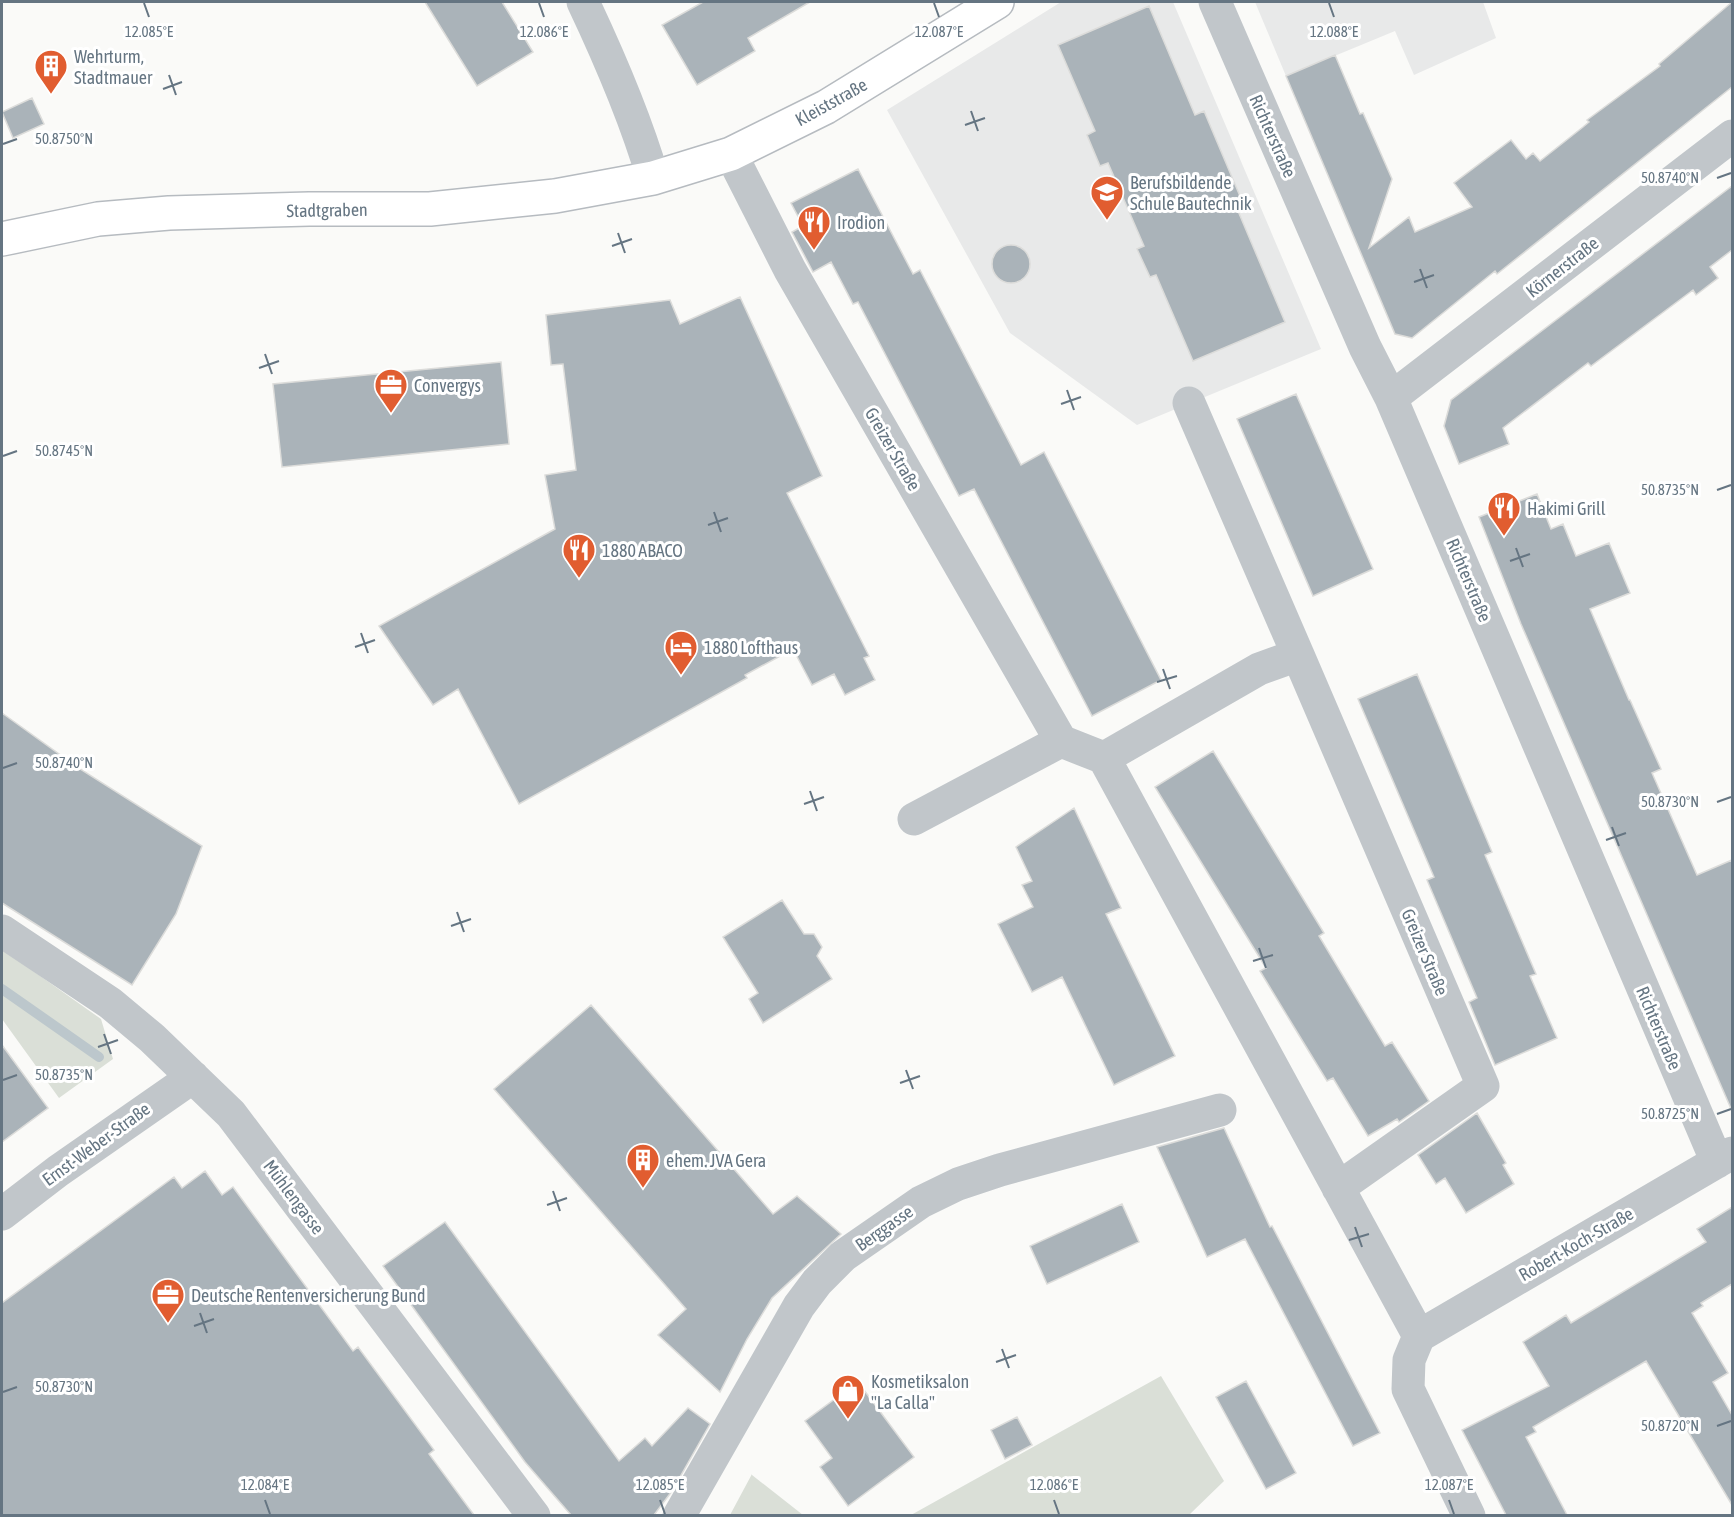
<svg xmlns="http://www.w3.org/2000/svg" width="1734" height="1517" font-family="'Asap Condensed',sans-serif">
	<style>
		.built { fill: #e8e9e9 }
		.green { fill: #dadfd7 }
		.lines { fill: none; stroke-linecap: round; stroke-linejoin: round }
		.stream { stroke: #bcc7cc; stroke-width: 10 }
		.building { fill: #aab3b9; stroke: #dcdcda; stroke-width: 1.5 }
		.secondary-casing { stroke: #b6bbc0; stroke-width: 36 }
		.street { stroke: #c1c6ca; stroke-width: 33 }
		.secondary { stroke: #fff; stroke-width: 33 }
		.ticks { fill: none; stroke: #657582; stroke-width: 2 }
		.labels { text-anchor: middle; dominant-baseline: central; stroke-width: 6; stroke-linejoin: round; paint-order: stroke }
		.poi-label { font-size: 18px; fill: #657582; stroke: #fff; text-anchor: start }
		.street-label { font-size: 18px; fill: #657582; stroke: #fff }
		.ticks-label { font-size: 15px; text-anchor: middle; fill: #657582; stroke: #fff; stroke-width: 6; stroke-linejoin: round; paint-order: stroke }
	</style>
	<rect width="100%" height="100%" fill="#fafaf8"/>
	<path class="built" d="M1061 2H1173L1321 349 1137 425 1010 333 887 110Z
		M1255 2H1483L1496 38 1414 75 1395 31 1286 76Z"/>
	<path class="green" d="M2 949 101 1019 113 1059 59 1098 2 1019Z
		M1161 1376 1224 1481 1189 1515H911Z
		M752 1474V1475L803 1515H730Z"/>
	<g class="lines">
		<path class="stream" d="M2 989 99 1057"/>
	</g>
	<path class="building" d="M425 2H502L533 52 477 86Z
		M703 2H810L748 38 755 51 697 85 662 25Z
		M1732 2V87L1497 274 1495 271 1412 338 1395 334 1286 76 1335 55 1360 114 1363 113 1392 179 1369 248 1409 217 1415 232 1472 207 1454 183 1511 140 1526 159 1533 153 1540 161 1583 127 1589 122 1587 120 1660 66 1659 64Z
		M1149 6 1195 115 1204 111 1245 208 1238 211 1285 322 1193 361 1156 275 1150 277 1137 249 1144 246 1108 163 1100 166 1087 135 1095 131 1058 45Z
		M32 98 44 124 13 138 2 112Z
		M858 169 913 274 920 270 1021 465 1044 452 1161 680 1092 716 974 489 959 496 858 302 853 304 831 262 813 272 792 232 803 226 791 203Z
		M1732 186V250L1710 267 1718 278 1696 295 1693 290 1591 366 1588 363 1503 428 1509 444 1459 464 1444 426 1451 400Z
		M992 264a19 19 0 1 1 38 0a19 19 0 1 1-38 0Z
		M740 297 822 476 787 493 869 656 864 658 875 680 845 695 834 674 812 685 793 649 745 675 747 678 519 804 458 689 433 705 379 626 555 529 545 475 576 470 563 364 551 365 546 315 670 300 680 324Z
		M501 362 509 444 282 467 273 384Z
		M1296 394 1373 569 1313 596 1237 419Z
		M1537 494 1551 529 1563 524 1576 556 1609 543 1630 593 1590 609 1629 700H1630L1661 769 1652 773 1697 875 1732 860V1111L1521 624 1479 517Z
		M1417 674 1492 852 1485 855 1536 974 1530 976 1557 1038 1495 1065 1469 1002 1477 998 1427 880 1434 877 1358 699Z
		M2 713 80 769 202 846 176 914 132 985 2 903Z
		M1213 751 1324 933 1319 936 1385 1046 1392 1042 1429 1101 1399 1122 1397 1119 1368 1136 1333 1078 1327 1081 1294 1027 1260 971 1266 968 1155 787Z
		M1074 808 1121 908 1106 914 1175 1056 1114 1085 1062 977 1032 992 998 924 1033 907 1022 885 1032 881 1016 847Z
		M782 900 804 934H814L822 947 817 956 832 979 763 1023 749 999 758 993 723 937Z
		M591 1005 773 1214 797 1196 841 1234 772 1298 747 1339 720 1392 658 1335 686 1309 494 1089Z
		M2 1045 48 1108 2 1142Z
		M1477 1113 1506 1163 1503 1165 1514 1184 1466 1213 1445 1178 1436 1184 1418 1155Z
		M1224 1128 1270 1227 1272 1226 1380 1433 1353 1446 1245 1239 1207 1257 1157 1147Z
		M205 1171 222 1195 233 1187 353 1351 358 1347 434 1450 429 1454 474 1515H2V1303L174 1177 182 1188Z
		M1122 1204 1139 1242 1047 1284 1030 1246Z
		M1732 1207V1284L1701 1303 1703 1306 1692 1313 1728 1373 1713 1382 1732 1415V1505L1646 1361 1533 1427 1536 1432 1526 1437 1567 1515H1506L1462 1430 1549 1386 1523 1342 1566 1315 1571 1323 1706 1242 1697 1229Z
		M445 1222 619 1461 645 1438 652 1446 688 1408 710 1424 672 1491 654 1515H571L525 1462 383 1266Z
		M1246 1381 1296 1473 1266 1489 1216 1397Z
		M858 1382 914 1457 848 1506 820 1467 832 1458 805 1421Z
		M1017 1417 1032 1445 1005 1459 991 1430Z"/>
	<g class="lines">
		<g class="secondary-casing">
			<path id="secondary" d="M2 239 98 219 169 213 309 209H430L555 196 653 178 731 154 826 107 997 2"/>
		</g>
		<path class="street" d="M583 2C610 59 635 117 653 178
			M1215 2 1365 347 1391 398 1717 1162
			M731 154 790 270 1061 741 1104 758 1419 1336
			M1391 398 1732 136
			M1189 403 1298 655
			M1104 758 1259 669 1298 655 1483 1086 1338 1188
			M914 819 1061 741
			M2 931 110 1003 152 1038 231 1114 534 1516
			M2 1214 58 1171 193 1077
			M1419 1336 1732 1153
			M1419 1336 1409 1360 1408 1389 1469 1516
			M679 1516 799 1306 817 1282 843 1256 921 1202 958 1184 1000 1170 1220 1110"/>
		<use href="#secondary" class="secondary"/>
	</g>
	<path class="ticks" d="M144 3 149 17M539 3 544 17M934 3 939 17M1329 3 1334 17M169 75 176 95M163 89 182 82M971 111 978 131M965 125 985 118M3 144 17 139M1717 178 1731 173M618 233 625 253M612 246 632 239M1420 269 1427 288M1414 282 1434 275M265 354 272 374M259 368 279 361M1067 390 1074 410M1061 404 1081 397M3 456 17 451M1717 490 1731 485M714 512 721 532M708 525 728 518M1516 548 1523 567M1510 561 1530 554M361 633 368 653M355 647 375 640M1163 669 1170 689M1157 682 1177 676M3 768 17 763M810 791 817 811M1717 802 1731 797M804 804 824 797M1612 827 1619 846M1606 840 1626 833M457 912 464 932M451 926 471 919M1259 948 1266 968M1253 961 1273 955M104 1034 111 1054M98 1047 118 1040M906 1070 913 1089M3 1080 17 1075M900 1083 920 1076M1717 1114 1731 1109M553 1191 560 1211M547 1205 567 1198M1355 1227 1362 1247M1349 1240 1369 1234M200 1313 207 1333M194 1326 214 1319M1002 1349 1009 1368M996 1362 1016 1355M3 1392 17 1387M1717 1426 1731 1421M265 1500 270 1514M660 1500 665 1514M1054 1500 1059 1514M1449 1500 1454 1514"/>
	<defs>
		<g id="building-pin" transform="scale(1.725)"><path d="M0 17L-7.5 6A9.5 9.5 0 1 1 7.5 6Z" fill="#e15d30" stroke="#fff"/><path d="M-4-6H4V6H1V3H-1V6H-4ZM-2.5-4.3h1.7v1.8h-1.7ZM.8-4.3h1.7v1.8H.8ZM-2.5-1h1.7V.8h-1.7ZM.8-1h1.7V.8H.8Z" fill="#fff"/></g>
		<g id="school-pin" transform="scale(1.725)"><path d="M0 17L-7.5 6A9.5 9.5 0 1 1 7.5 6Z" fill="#e15d30" stroke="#fff"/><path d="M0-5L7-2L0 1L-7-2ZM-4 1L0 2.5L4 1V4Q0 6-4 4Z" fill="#fff"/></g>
		<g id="restaurant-pin" transform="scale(1.725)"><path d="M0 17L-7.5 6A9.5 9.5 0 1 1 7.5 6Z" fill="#e15d30" stroke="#fff"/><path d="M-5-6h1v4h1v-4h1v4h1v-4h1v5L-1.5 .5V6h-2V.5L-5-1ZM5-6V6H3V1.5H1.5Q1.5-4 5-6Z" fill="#fff"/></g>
		<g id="office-pin" transform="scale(1.725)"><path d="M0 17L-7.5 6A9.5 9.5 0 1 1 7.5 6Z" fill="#e15d30" stroke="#fff"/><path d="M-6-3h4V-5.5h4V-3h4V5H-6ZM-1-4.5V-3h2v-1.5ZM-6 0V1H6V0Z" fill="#fff"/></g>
		<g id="hotel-pin" transform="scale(1.725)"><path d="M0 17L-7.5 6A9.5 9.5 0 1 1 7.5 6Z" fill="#e15d30" stroke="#fff"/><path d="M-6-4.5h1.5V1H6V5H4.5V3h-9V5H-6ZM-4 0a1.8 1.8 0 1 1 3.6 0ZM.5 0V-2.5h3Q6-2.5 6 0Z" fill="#fff"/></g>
		<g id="shop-pin" transform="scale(1.725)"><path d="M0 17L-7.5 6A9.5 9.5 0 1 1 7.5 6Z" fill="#e15d30" stroke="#fff"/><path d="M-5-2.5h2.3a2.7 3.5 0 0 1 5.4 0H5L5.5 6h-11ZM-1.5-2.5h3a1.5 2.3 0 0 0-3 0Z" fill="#fff"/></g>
	</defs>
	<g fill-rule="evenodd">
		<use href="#building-pin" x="51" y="66"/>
		<use href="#school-pin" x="1107" y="192"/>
		<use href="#restaurant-pin" x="814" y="222"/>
		<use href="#office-pin" x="391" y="385"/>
		<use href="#restaurant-pin" x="1504" y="508"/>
		<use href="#restaurant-pin" x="579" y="550"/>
		<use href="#hotel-pin" x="681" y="647"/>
		<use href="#building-pin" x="643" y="1160"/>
		<use href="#office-pin" x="168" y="1295"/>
		<use href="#shop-pin" x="848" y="1391"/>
	</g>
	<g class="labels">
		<g class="poi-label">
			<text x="74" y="56">Wehrturm,<tspan x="74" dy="21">Stadtmauer</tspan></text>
			<text x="1130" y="182">Berufsbildende<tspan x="1130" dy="21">Schule Bautechnik</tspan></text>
			<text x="837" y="222">Irodion</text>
			<text x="414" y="385">Convergys</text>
			<text x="1527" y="508">Hakimi Grill</text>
			<text x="602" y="550">1880 ABACO</text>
			<text x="704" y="647">1880 Lofthaus</text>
			<text x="666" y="1160">ehem. JVA Gera</text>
			<text x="191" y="1295">Deutsche Rentenversicherung Bund</text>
			<text x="871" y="1381">Kosmetiksalon<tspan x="871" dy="21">"La Calla"</tspan></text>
		</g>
		<g class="street-label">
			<text transform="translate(831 102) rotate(-29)">Kleiststraße</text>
			<text transform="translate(1273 136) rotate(66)">Richterstraße</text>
			<text transform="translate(327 210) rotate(-1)">Stadtgraben</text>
			<text transform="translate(1562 267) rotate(-38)">Körnerstraße</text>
			<text transform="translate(893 449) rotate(60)">Greizer Straße</text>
			<text transform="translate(1469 580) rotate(67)">Richterstraße</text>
			<text transform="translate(1425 952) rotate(67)">Greizer Straße</text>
			<text transform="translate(1659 1028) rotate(67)">Richterstraße</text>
			<text transform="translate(96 1144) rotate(-36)">Ernst-Weber-Straße</text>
			<text transform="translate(294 1197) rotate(53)">Mühlengasse</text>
			<text transform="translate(884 1228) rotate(-35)">Berggasse</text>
			<text transform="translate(1576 1244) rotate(-30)">Robert-Koch-Straße</text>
		</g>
	</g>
	<g class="ticks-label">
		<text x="149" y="37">12.085°E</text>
		<text x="544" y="37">12.086°E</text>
		<text x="939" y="37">12.087°E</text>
		<text x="1334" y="37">12.088°E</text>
		<text x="64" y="144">50.8750°N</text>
		<text x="1670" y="183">50.8740°N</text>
		<text x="64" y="456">50.8745°N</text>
		<text x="1670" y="495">50.8735°N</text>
		<text x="64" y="768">50.8740°N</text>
		<text x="1670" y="807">50.8730°N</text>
		<text x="64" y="1080">50.8735°N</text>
		<text x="1670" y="1119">50.8725°N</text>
		<text x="64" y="1392">50.8730°N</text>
		<text x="1670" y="1431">50.8720°N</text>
		<text x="265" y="1490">12.084°E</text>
		<text x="660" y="1490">12.085°E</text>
		<text x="1054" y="1490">12.086°E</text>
		<text x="1449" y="1490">12.087°E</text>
	</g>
	<rect width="1734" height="1517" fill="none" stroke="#657582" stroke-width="6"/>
</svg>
